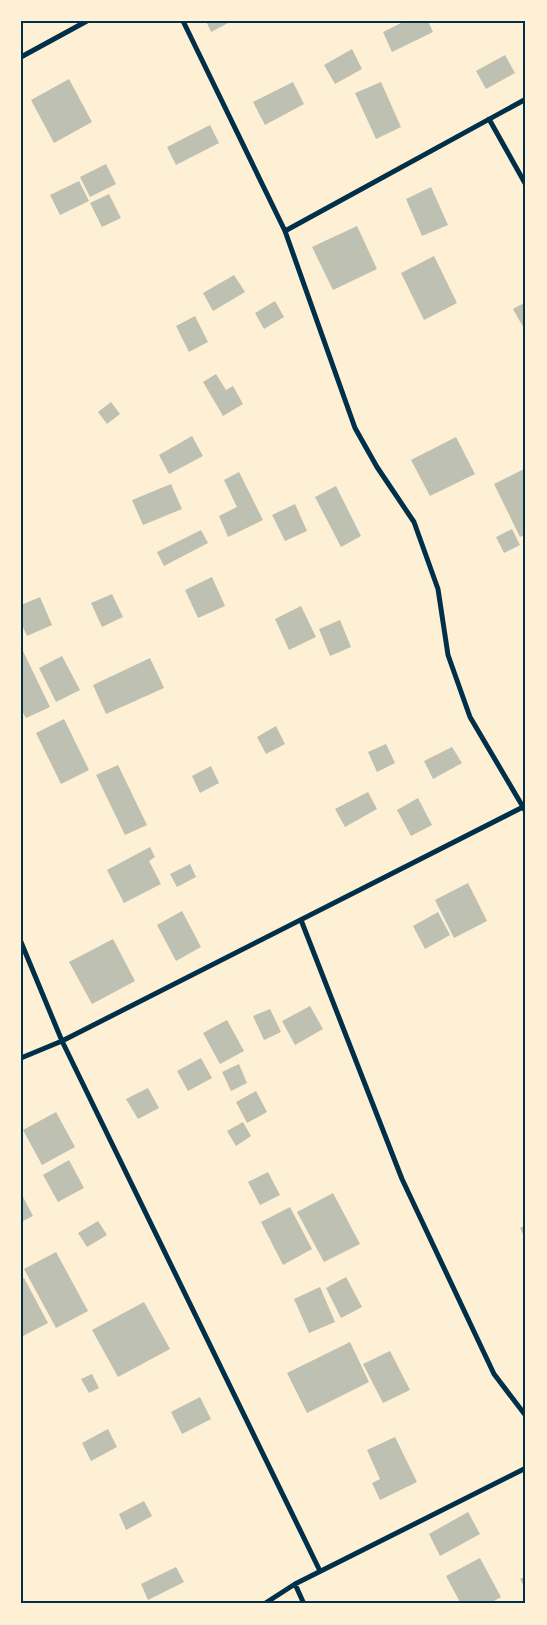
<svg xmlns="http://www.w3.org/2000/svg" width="547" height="1625" font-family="Lato,sans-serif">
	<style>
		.building { fill: #bec0b2 }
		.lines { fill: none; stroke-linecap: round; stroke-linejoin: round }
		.minor { stroke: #003049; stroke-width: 5 }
		.neatline { fill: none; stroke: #003049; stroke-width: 2 }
	</style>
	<rect width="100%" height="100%" fill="#fdf0d5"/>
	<path class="building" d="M206 21H232L211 32Z
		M405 21H428L433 32 392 52 383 32Z
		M352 49 362 69 335 84 324 65Z
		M505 55 515 73 486 89 476 71Z
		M69 79 92 122 54 143 31 100Z
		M293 82 304 104 265 125 253 102Z
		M381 82 401 127 376 139 355 93Z
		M210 125 219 143 176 165 167 147Z
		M106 164 116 184 90 197 80 177Z
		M79 181 89 201 60 215 50 195Z
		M431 187 448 225 422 236 406 199Z
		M109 194 121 218 102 227 90 203Z
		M357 226 377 269 333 290 312 247Z
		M434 256 457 303 424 320 401 273Z
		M234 275 245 292 213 311 203 293Z
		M275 301 284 317 264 329 255 313Z
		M526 302V332L513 309Z
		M195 316 208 342 189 352 176 326Z
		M216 374 226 390 233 386 243 404 223 416 203 382Z
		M111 402 120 414 107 424 98 412Z
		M192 436 203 456 169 474 159 455Z
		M456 437 475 474 430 496 411 460Z
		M526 468V534L520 537 494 484Z
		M239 472 263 520 228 537 219 516 237 507 224 480Z
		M171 484 182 509 143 525 132 500Z
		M336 486 361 536 341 547 315 497Z
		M295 504 307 531 285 541 272 515Z
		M512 529 520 545 504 553 496 537Z
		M201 530 208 543 164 566 157 552Z
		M212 577 225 606 198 618 185 590Z
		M112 594 123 617 102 627 91 603Z
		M40 597 52 625 27 636 21 623V605Z
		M301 606 316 637 289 650 275 619Z
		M340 620 351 647 330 656 319 629Z
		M21 647 50 707 26 718 21 709Z
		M62 656 80 690 56 702 39 668Z
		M150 658 164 688 106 714 93 685Z
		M64 719 89 770 61 784 36 733Z
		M276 726 285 744 266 754 257 737Z
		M386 744 395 763 377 772 368 752Z
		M452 747 462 763 433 779 424 761Z
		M118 765 147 825 125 835 96 775Z
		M211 766 219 783 200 793 192 776Z
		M368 792 377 809 345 827 335 809Z
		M418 798 432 825 411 836 397 810Z
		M150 847 155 857 149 861 161 884 124 903 107 870Z
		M190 864 196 877 177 887 170 874Z
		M468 883 487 921 454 938 435 900Z
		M182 911 201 947 176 961 157 925Z
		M438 912 450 935 425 949 413 926Z
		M113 939 135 981 92 1004 69 962Z
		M310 1006 323 1029 295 1045 282 1021Z
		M270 1009 281 1032 264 1040 253 1016Z
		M227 1020 244 1051 220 1064 203 1033Z
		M201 1058 212 1078 188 1091 177 1071Z
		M239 1064 247 1083 231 1091 222 1072Z
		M148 1088 159 1108 138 1119 126 1099Z
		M256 1091 267 1112 247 1123 236 1102Z
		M56 1112 75 1147 42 1165 23 1130Z
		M243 1122 251 1136 236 1146 227 1131Z
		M69 1160 84 1188 58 1202 43 1175Z
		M268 1172 280 1195 260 1205 248 1182Z
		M21 1193 33 1216 21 1222Z
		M333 1193 360 1244 324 1262 297 1212Z
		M290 1207 312 1249 283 1265 261 1222Z
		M98 1221 107 1235 87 1247 78 1233Z
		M526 1225V1240L520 1228Z
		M56 1252 88 1311 56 1328 24 1269Z
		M346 1277 362 1307 341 1318 326 1288Z
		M24 1278 48 1323 21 1337V1280Z
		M320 1287 335 1322 309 1333 294 1299Z
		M144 1302 170 1349 118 1377 92 1330Z
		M350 1342 369 1382 307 1413 287 1373Z
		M390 1351 410 1390 383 1403 363 1364Z
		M92 1374 99 1388 89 1393 81 1379Z
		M200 1397 211 1419 182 1434 171 1412Z
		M108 1429 117 1447 91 1461 82 1443Z
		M395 1437 417 1482 380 1500 372 1483 380 1479 367 1450Z
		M144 1501 152 1516 126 1530 119 1514Z
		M468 1512 480 1534 440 1556 429 1534Z
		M480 1558 501 1597 489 1604H461L446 1576Z
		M176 1567 184 1582 148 1600 141 1584Z
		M526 1576V1590L520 1579Z"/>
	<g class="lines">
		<path class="minor" d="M183 21 285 231 355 428 377 467 414 522 438 589 448 655 470 717 526 812
			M21 57 87 21
			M489 119 526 185
			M285 231 526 99
			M301 920 402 1179 494 1374 526 1416
			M21 942 62 1041 320 1571
			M21 1058 62 1041 525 806
			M295 1584 304 1604
			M264 1604 295 1584 526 1468"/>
	</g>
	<rect width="547" height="1625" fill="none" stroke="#fdf0d5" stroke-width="45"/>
	<rect x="22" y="22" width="502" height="1580" class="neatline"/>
</svg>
